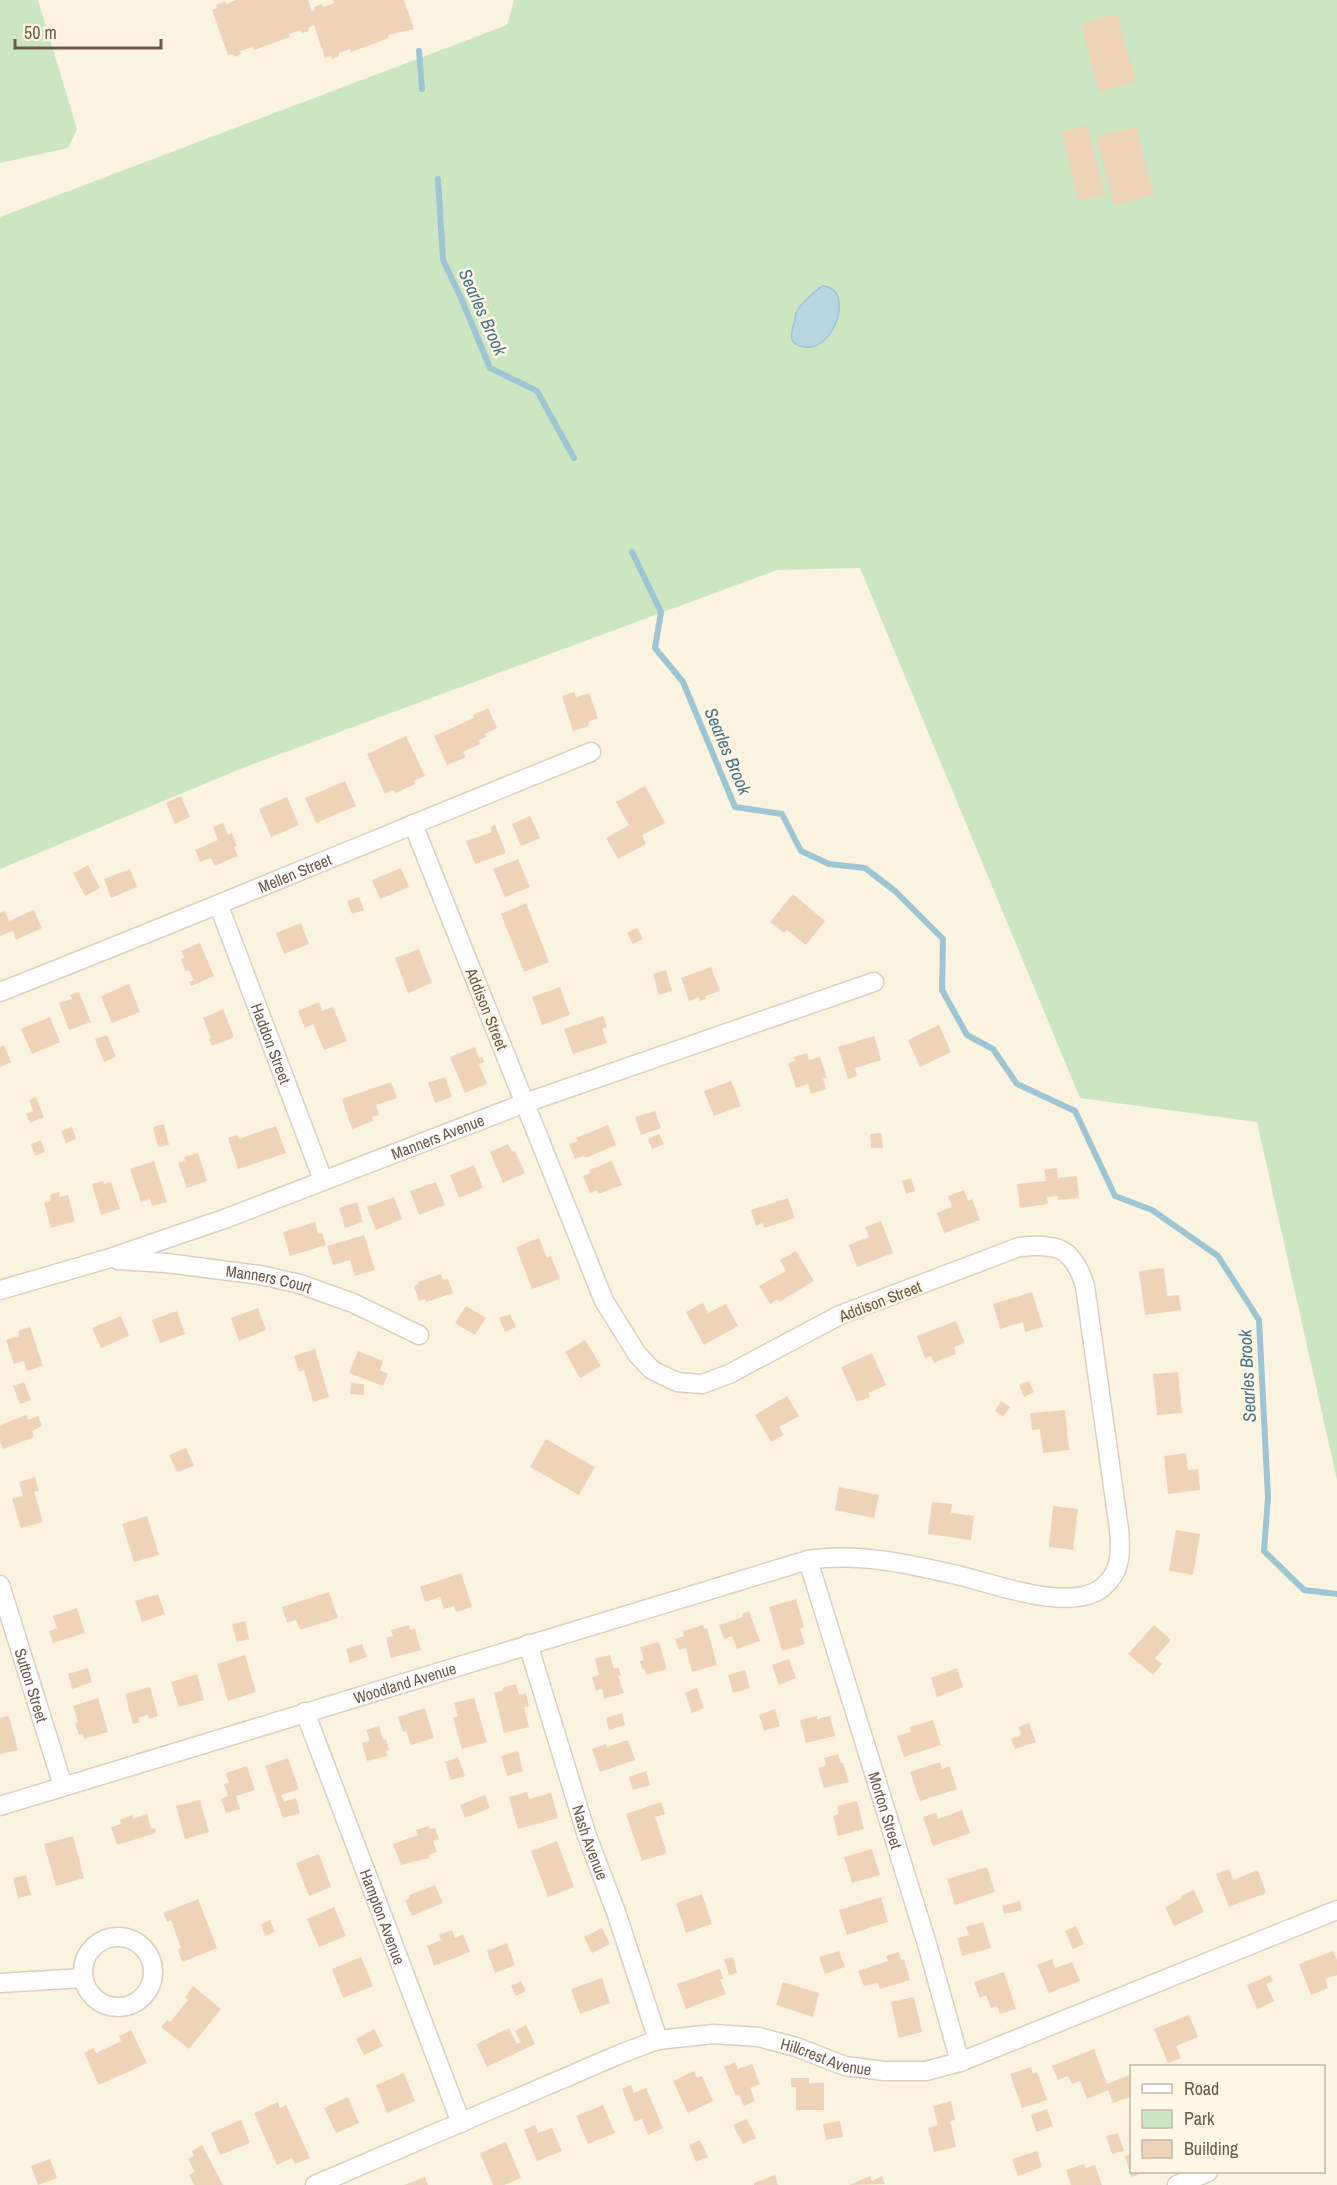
<svg xmlns="http://www.w3.org/2000/svg" width="1337" height="2185" font-family="'Archivo Narrow',sans-serif">
	<style>
		.green { fill: #cbe6c0 }
		.water { fill: #b6d7e2; stroke: #9dc5d3; stroke-width: 1.5 }
		.lines { fill: none; stroke-linecap: round; stroke-linejoin: round }
		.stream { stroke: #9dc5d3; stroke-width: 6 }
		.building { fill: #eed3b9 }
		.minor-casing { stroke: #ddcfbd; stroke-width: 21 }
		.minor { stroke: #fff; stroke-width: 18 }
		.labels { text-anchor: middle; dominant-baseline: central; stroke-width: 5; stroke-linejoin: round; paint-order: stroke }
		.street-label { font-size: 16px; fill: #6f5a49; stroke: #fef7e5 }
		.water-label { font-size: 18px; font-style: italic; fill: #487788; stroke: #fef7e5 }
	</style>
	<rect width="100%" height="100%" fill="#faf3e0"/>
	<path class="green" d="M0 0H38L77 129 68 148 0 163Z
		M514 0H1337V1480L1257 1122 1080 1098 860 568 777 570 245 767 0 869V217L507 25Z"/>
	<path class="water" d="M823 286C855 288 835 351 805 347 786 344 791 334 795 320 795 317 795 313 797 311 799 306 819 287 823 286Z"/>
	<g class="lines">
		<path class="stream" d="M419 51 422 89
			M438 179 443 260 461 298 490 368 537 391 574 458
			M632 552 661 612 655 648 683 682 735 807 782 814 801 851 829 864 865 868 895 891 943 939 942 990 967 1035 993 1049 1017 1084 1075 1111 1115 1196 1152 1210 1218 1256 1259 1320 1268 1497 1264 1551 1304 1590 1337 1594"/>
	</g>
	<path class="building" d="M236 0H308L312 11 315 10 314 7 322 4 323 7 334 3 333 0H404L414 29 388 35 389 38 351 52 350 49 339 53V56L332 59 331 56 325 58 314 25 308 28 309 31 302 33 301 30 289 34 290 37 254 50 252 47 240 51 241 54 234 57 233 54 228 55 212 10 217 8 216 5 225 1 226 4Z
		M1117 14 1136 81 1099 92 1081 24Z
		M1087 125 1105 194 1079 201 1061 132Z
		M1136 127 1154 195 1114 205 1096 137Z
		M574 692 576 697 589 693 598 718 588 722 589 726 573 731 562 696Z
		M488 708 497 728 485 734 486 737 479 740 480 744 463 752 466 757 447 765 434 736 474 718 473 715Z
		M406 736 425 776 414 781 415 784 396 793 394 790 385 794 367 754Z
		M345 781 356 806 316 823 305 798Z
		M645 786 665 823 642 835 646 844 618 859 606 838 629 825 616 802Z
		M181 796 190 817 175 824 166 803Z
		M287 797 299 825 271 837 259 809Z
		M530 816 540 838 521 846 512 824Z
		M223 823 228 835 232 833 237 846 234 847 238 856 214 866 211 858 200 862 195 850 218 840 213 827Z
		M495 825 506 853 475 864 466 841 492 832 490 827Z
		M518 859 530 887 505 897 493 869Z
		M88 865 100 888 85 896 73 873Z
		M401 868 409 887 380 899 372 880Z
		M130 869 137 887 111 898 104 879Z
		M793 894 825 921 806 945 787 930 784 933 770 922Z
		M359 897 364 910 352 914 347 901Z
		M526 903 549 962 524 972 501 914Z
		M34 910 42 928 16 940 13 931 0 936V913L5 911 9 921Z
		M301 923 309 944 284 954 276 933Z
		M637 928 643 939 633 944 627 933Z
		M200 943 214 976 191 986 189 982 194 980 189 970 186 972 181 959 184 957 181 951Z
		M419 949 432 983 408 993 395 958Z
		M711 967 720 991 705 996 706 999 700 1001 699 997 689 1001 681 978Z
		M666 970 672 991 659 995 653 974Z
		M129 984 140 1012 112 1023 101 996Z
		M560 987 570 1015 542 1025 532 997Z
		M79 992 91 1022 69 1030 59 1003 72 999 70 995Z
		M319 1002 322 1011 333 1007 347 1041 324 1050 313 1024 305 1028 298 1011Z
		M223 1009 234 1037 212 1046 209 1039 211 1038 203 1018Z
		M603 1016 607 1027 602 1029 607 1043 573 1054 564 1029Z
		M50 1017 60 1042 32 1054 21 1029Z
		M939 1025 951 1052 920 1067 908 1040Z
		M107 1035 116 1057 104 1062 95 1039Z
		M874 1036 881 1060 855 1068 857 1076 848 1079 838 1047Z
		M4 1045 11 1062 0 1067V1047Z
		M475 1047 479 1058 482 1057 484 1062 479 1064 487 1084 465 1093 450 1057Z
		M807 1053 809 1060 820 1057 827 1078 823 1079 826 1089 811 1094 808 1084 796 1088 788 1063 795 1061 794 1057Z
		M445 1077 452 1097 435 1103 428 1083Z
		M731 1081 741 1106 714 1116 704 1091Z
		M391 1082 397 1098 376 1105 379 1115 372 1117 373 1121 352 1129 342 1099Z
		M36 1097 44 1117 30 1123 26 1114 33 1111 29 1100Z
		M655 1111 661 1128 641 1135 635 1117Z
		M164 1124 169 1145 158 1147 153 1127Z
		M608 1125 616 1145 585 1158 584 1156 575 1159 569 1144 578 1141 576 1138Z
		M276 1126 286 1153 238 1169 228 1138 237 1135 239 1139Z
		M72 1127 76 1139 66 1143 61 1131Z
		M881 1133 883 1148H871L870 1134Z
		M659 1134 664 1144 652 1149 648 1139Z
		M41 1140 45 1152 35 1156 31 1144Z
		M508 1144 512 1152 515 1151 525 1173 503 1183 490 1152Z
		M198 1153 207 1181 187 1188 178 1163 185 1161 184 1157Z
		M154 1161 167 1202 152 1206 150 1199 141 1202 130 1169Z
		M612 1161 622 1185 598 1194 597 1190 590 1193 583 1176 590 1173 589 1170Z
		M474 1165 483 1188 459 1198 450 1175Z
		M1057 1168 1058 1178 1077 1176 1079 1198 1058 1200V1196L1047 1197 1048 1204 1020 1208 1017 1184 1046 1181 1044 1170Z
		M911 1178 915 1191 906 1194 902 1181Z
		M103 1181 104 1184 111 1182 120 1209 101 1215 92 1184Z
		M436 1182 445 1205 419 1215 410 1191Z
		M964 1190 968 1201 972 1199 980 1220 944 1233 937 1213 952 1207 948 1196Z
		M59 1192 60 1197 68 1195 75 1221 51 1228 44 1203 51 1201 50 1195Z
		M394 1197 402 1219 376 1230 367 1207Z
		M788 1198 795 1218 764 1228 763 1223 756 1226 751 1210Z
		M357 1202 363 1222 345 1228 339 1208Z
		M881 1221 893 1253 857 1267 849 1245 869 1237 865 1227Z
		M315 1222 318 1234 322 1233 326 1245 290 1256 283 1232Z
		M364 1235 375 1270 355 1276 350 1260 333 1265 327 1246Z
		M539 1238 547 1258 551 1256 560 1279 532 1289 516 1247Z
		M796 1251 814 1281 779 1302 778 1299 770 1304 759 1286 786 1271 780 1260Z
		M1164 1268 1167 1296 1179 1295 1181 1310 1145 1315 1139 1271Z
		M441 1274 443 1280 448 1279 453 1293 426 1302 425 1299 419 1301 414 1286 419 1284 418 1282Z
		M1032 1292 1043 1327 1025 1332 1023 1322 1000 1329 993 1304Z
		M703 1303 708 1313 726 1304 738 1326 704 1345 686 1312Z
		M466 1306 486 1318 475 1335 455 1323Z
		M258 1308 266 1330 239 1341 231 1318Z
		M177 1311 185 1334 160 1343 152 1320Z
		M510 1314 516 1327 505 1332 499 1318Z
		M121 1316 129 1336 101 1348 92 1328Z
		M956 1321 965 1343 954 1347 956 1354 934 1363 931 1356 925 1358 917 1336Z
		M30 1327 43 1366 27 1371 24 1361 14 1364 6 1340 19 1336 18 1331Z
		M585 1340 601 1366 580 1378 565 1352Z
		M315 1349 329 1397 313 1402 304 1370 299 1372 294 1356Z
		M358 1351 383 1361 380 1370 388 1374 383 1386 349 1373Z
		M872 1353 886 1385 868 1393 870 1397 857 1402 841 1367Z
		M1178 1372 1182 1413 1157 1415 1153 1374Z
		M1029 1381 1034 1392 1024 1397 1019 1385Z
		M24 1382 31 1400 20 1404 13 1386Z
		M351 1383 364 1384V1395L350 1394Z
		M787 1396 799 1416 779 1427 784 1435 771 1442 755 1415Z
		M1001 1401 1010 1407 1003 1417 995 1411Z
		M1065 1410 1069 1450 1043 1453 1040 1429 1032 1430 1030 1413Z
		M26 1415 28 1420 38 1416 42 1426 32 1431 34 1437 3 1449 0 1442V1425Z
		M546 1439 595 1467 579 1495 530 1467Z
		M186 1448 194 1466 177 1472 169 1455Z
		M1186 1453 1188 1470 1198 1469 1200 1490 1168 1494 1164 1456Z
		M35 1477 39 1491 34 1492 43 1522 21 1528 12 1499 23 1496 19 1482Z
		M839 1487 879 1495 874 1518 835 1510Z
		M932 1502 952 1504 951 1513 974 1516 971 1540 928 1534Z
		M1053 1506 1078 1509 1073 1550 1049 1547Z
		M147 1516 159 1555 134 1562 122 1524Z
		M1176 1530 1200 1534 1193 1575 1169 1571Z
		M461 1573 472 1607 456 1612 454 1606 444 1609 440 1597 425 1602 420 1587Z
		M329 1592 338 1618 300 1630 296 1620 287 1623 282 1607Z
		M158 1594 165 1614 142 1622 135 1601Z
		M796 1599 804 1627 800 1629 805 1644 782 1651 769 1607Z
		M77 1608 85 1633 53 1643 49 1631 57 1628 53 1616Z
		M749 1611 760 1641 737 1649 732 1636 724 1639 719 1625 743 1617 742 1614Z
		M245 1621 249 1639 237 1642 232 1624Z
		M409 1625 410 1630 415 1629 421 1650 391 1658 386 1638 393 1636 391 1630Z
		M703 1625 704 1629 707 1628 717 1665 692 1672 686 1648 679 1650 675 1639 684 1636 683 1631Z
		M1154 1625 1171 1640 1155 1658 1162 1664 1153 1675 1128 1654Z
		M659 1642 667 1669 646 1675 644 1668 642 1669 640 1661 644 1660 640 1647Z
		M362 1644 367 1657 350 1663 346 1649Z
		M245 1655 256 1692 228 1701 217 1664Z
		M610 1655 614 1669 618 1667 621 1675 618 1676 624 1693 604 1699 602 1689 596 1691 592 1677 599 1675 595 1659Z
		M789 1659 796 1678 779 1685 772 1665Z
		M88 1668 92 1682 72 1689 68 1674Z
		M957 1668 963 1687 937 1697 931 1678Z
		M745 1670 750 1688 733 1693 728 1675Z
		M197 1674 204 1700 179 1707 171 1682Z
		M516 1684 519 1695 526 1693 529 1706 524 1707 529 1727 504 1733 494 1693 503 1690 502 1688Z
		M150 1687 158 1716 149 1719 148 1715 138 1718 140 1722 133 1724 125 1694Z
		M697 1688 704 1708 692 1713 685 1693Z
		M98 1698 108 1732 84 1739 83 1734 79 1735 75 1723 78 1722 73 1706Z
		M474 1698 487 1742 462 1749 453 1718 458 1716 454 1703Z
		M425 1708 434 1738 411 1745 406 1731 403 1732 398 1717Z
		M775 1709 780 1726 764 1731 759 1715Z
		M622 1713 625 1725 609 1730 606 1718Z
		M9 1716 18 1750 0 1754V1718Z
		M817 1716V1719L830 1716 835 1736 806 1743 800 1720Z
		M933 1720 941 1745 904 1757 897 1736 911 1732 910 1727Z
		M1029 1723 1036 1742 1015 1749 1011 1739 1021 1735 1019 1727Z
		M379 1726 383 1740 386 1739 389 1750 386 1751 387 1756 367 1761 362 1743 370 1741 366 1730Z
		M628 1740 635 1760 600 1772 592 1749 606 1744 607 1747Z
		M518 1751 523 1771 507 1776 501 1756Z
		M838 1754 841 1763H843L849 1782 824 1788 818 1768 826 1765 824 1758Z
		M458 1757 465 1776 451 1780 445 1762Z
		M288 1758 299 1789 281 1795 284 1802 296 1798 300 1813 283 1818 265 1766Z
		M940 1762 942 1769 949 1766 957 1789 920 1801 910 1772Z
		M247 1766 255 1790 236 1796 240 1809 226 1813 221 1799 228 1796 224 1784 229 1783 226 1773Z
		M646 1771 650 1785 633 1790 629 1777Z
		M527 1792 529 1799 551 1793 558 1818 518 1829 509 1797Z
		M485 1795 490 1808 465 1818 460 1805Z
		M200 1800 209 1832 185 1839 176 1806Z
		M857 1801 864 1829 838 1836 833 1816 839 1814 837 1806Z
		M661 1802 665 1814 655 1817 667 1853 642 1861 626 1814Z
		M962 1810 970 1833 933 1846 923 1817 936 1813 938 1819Z
		M147 1814 151 1829 155 1828 156 1833 117 1845 111 1827 121 1824 120 1820 132 1815 133 1819Z
		M428 1826 430 1829 435 1828 439 1839 433 1841 437 1852 428 1855 429 1858 401 1865 393 1844 418 1835 416 1830Z
		M73 1836 84 1878 56 1886 44 1844Z
		M557 1841 574 1887 548 1897 531 1851Z
		M872 1849 880 1875 852 1883 844 1857Z
		M319 1854 331 1887 309 1896 296 1863Z
		M987 1867 995 1892 955 1905 947 1879Z
		M1229 1869 1233 1880 1258 1870 1266 1893 1229 1907 1216 1874Z
		M26 1875 31 1895 18 1898 13 1878Z
		M435 1885 443 1903 412 1916 405 1900 410 1898 409 1895Z
		M1194 1890 1204 1912 1174 1926 1165 1907 1182 1898 1181 1896Z
		M702 1894 712 1924 686 1933 676 1903Z
		M881 1897 888 1922 847 1935 839 1910Z
		M198 1899 217 1948 182 1962 178 1950 181 1948 171 1920 167 1922 163 1913Z
		M1020 1901 1022 1910 1004 1914 1002 1906Z
		M334 1907 346 1936 319 1947 307 1919Z
		M270 1920 275 1932 265 1936 261 1924Z
		M983 1922 991 1948 962 1956 957 1938 969 1935 966 1927Z
		M1076 1926 1084 1944 1073 1949 1065 1931Z
		M602 1928 610 1944 592 1953 584 1937Z
		M452 1930 455 1938 463 1934 470 1952 434 1966 427 1946 441 1940 439 1935Z
		M507 1943 515 1965 495 1973 487 1951Z
		M839 1951 845 1967 825 1974 819 1957Z
		M1333 1951 1337 1960V1975L1325 1979 1328 1988 1311 1995 1299 1964Z
		M899 1952 901 1960 904 1959 910 1980 880 1989 878 1983 864 1986 858 1971 888 1961 886 1956Z
		M361 1957 373 1986 343 1998 332 1969Z
		M733 1957 737 1973 729 1975 724 1959Z
		M1052 1959 1055 1968 1072 1962 1080 1981 1049 1993 1037 1965Z
		M720 1969 723 1979H720L726 1994 686 2009 677 1984Z
		M1004 1972 1016 2009 1000 2014 997 2006 991 2008 986 1995 980 1998 974 1982Z
		M1270 1975 1273 1981 1266 1984 1274 2001 1257 2009 1247 1985Z
		M602 1978 610 2003 580 2014 571 1989Z
		M521 1981 526 1991 516 1996 511 1986Z
		M783 1982 819 1993 813 2017 776 2005Z
		M193 1986 221 2009 189 2049 161 2027 167 2020 170 2022 188 2000 185 1997Z
		M914 1997 922 2032 899 2038 891 2002Z
		M1189 2015 1198 2037 1176 2046 1181 2058 1168 2063 1154 2029Z
		M526 2025 535 2044 487 2067 476 2044 509 2028 517 2044 521 2042 515 2031Z
		M374 2029 383 2046 364 2055 356 2039Z
		M131 2030 147 2063 99 2085 84 2053 93 2048 96 2053 121 2041 119 2036Z
		M1094 2049 1107 2084 1132 2074V2096L1113 2103 1108 2090 1087 2099 1080 2081 1072 2084 1068 2076 1058 2080 1052 2066Z
		M735 2062 738 2069 752 2064 760 2084 750 2088 755 2101 744 2106 739 2095 736 2096 724 2067Z
		M1031 2067 1033 2074 1037 2072 1047 2100 1022 2108 1010 2074Z
		M694 2071 697 2078 702 2076 713 2101 688 2113 673 2081Z
		M404 2073 415 2101 387 2113 376 2085Z
		M791 2078H809V2083H824V2110H796V2087H791Z
		M631 2085 634 2093 646 2088 663 2128 648 2135 642 2119 635 2122 622 2089Z
		M348 2097 359 2123 336 2133 324 2108Z
		M951 2101 955 2120 950 2121 956 2147 934 2152 928 2128 938 2125 933 2106Z
		M278 2102 280 2108 286 2105 310 2158 295 2164 292 2158 277 2165 254 2113Z
		M603 2105 615 2133 588 2144 576 2116Z
		M1047 2109 1053 2126 1036 2132 1031 2115Z
		M747 2119 756 2138 743 2144 733 2125Z
		M241 2120 250 2143 220 2155 211 2133Z
		M840 2121 843 2137 826 2140 823 2124Z
		M535 2125 538 2133 552 2128 562 2151 537 2161 524 2130Z
		M1118 2133 1124 2151 1112 2154 1106 2136Z
		M700 2140 708 2157 696 2162 689 2145Z
		M506 2142 521 2178 504 2185H493L480 2153Z
		M202 2145 223 2185H194L189 2175 195 2172 188 2159 194 2156 192 2151Z
		M1037 2151 1042 2167 1018 2176 1012 2159Z
		M1132 2154V2172H1146L1131 2177 1125 2156Z
		M50 2159 57 2178 38 2185 31 2166Z
		M1084 2164 1086 2168 1095 2165 1102 2185H1071L1066 2170Z
		M775 2175 778 2185H754V2183Z
		M870 2176 872 2181 882 2176 885 2184 849 2185Z
		M425 2177 428 2185H404Z"/>
	<g class="lines">
		<g class="minor-casing">
			<g id="minor">
				<path id="s1" d="M219 906 323 1180"/>
				<path id="s2" d="M0 992C198 914 393 832 591 752"/>
				<path id="s3" d="M118 1260 166 1263 260 1275 300 1284 353 1303 419 1335"/>
				<path id="s4" d="M0 1290 107 1259 227 1218 525 1103 874 982"/>
				<path id="s5" d="M808 1560 927 1944 960 2062"/>
				<path id="s6" d="M0 1585 63 1786"/>
				<path id="s7" d="M528 1644 587 1836 616 1912 658 2040"/>
				<path id="s8" d="M305 1712 461 2123"/>
				<path id="s9" d="M0 1806 808 1560C857 1552 909 1564 957 1575 992 1583 1071 1614 1103 1587 1122 1571 1121 1551 1119 1529L1085 1286C1073 1247 1057 1243 1019 1247L840 1315 729 1374 702 1384 677 1382 652 1370 637 1354 604 1301 413 824"/>
				<circle cx="118" cy="1972" r="35"/>
				<path d="M0 1983 83 1978"/>
				<path id="s10" d="M315 2185 625 2052 658 2040 714 2034 759 2037 796 2047 845 2066 884 2071H926L960 2062 1337 1910"/>
				<path d="M1177 2185 1208 2172"/>
			</g>
		</g>
		<use href="#minor" class="minor"/>
	</g>
	<g class="labels">
		<g class="street-label">
			<text stroke="none"><textPath href="#s2" startOffset="318">Mellen Street</textPath></text>
			<text transform="translate(487 1009) rotate(68)">Addison Street</text>
			<text stroke="none"><textPath href="#s1" startOffset="147">Haddon Street</textPath></text>
			<text stroke="none"><textPath href="#s4" startOffset="464">Manners Avenue</textPath></text>
			<text stroke="none"><textPath href="#s3" startOffset="152">Manners Court</textPath></text>
			<text transform="translate(880 1301) rotate(-21)">Addison Street</text>
			<text stroke="none"><textPath href="#s9" startOffset="423">Woodland Avenue</textPath></text>
			<text stroke="none"><textPath href="#s6" startOffset="105">Sutton Street</textPath></text>
			<text stroke="none"><textPath href="#s5" startOffset="262">Morton Street</textPath></text>
			<text stroke="none"><textPath href="#s7" startOffset="208">Nash Avenue</textPath></text>
			<text stroke="none"><textPath href="#s8" startOffset="219">Hampton Avenue</textPath></text>
			<text stroke="none"><textPath href="#s10" startOffset="544">Hillcrest Avenue</textPath></text>
		</g>
		<g class="water-label">
			<text transform="translate(483 312) rotate(66)">Searles Brook</text>
			<text transform="translate(728 751) rotate(67)">Searles Brook</text>
			<text transform="translate(1247 1376) rotate(-93)">Searles Brook</text>
		</g>
	</g>
	<rect x="1130" y="2065" width="195" height="108" fill="#fef7e5" stroke="#c5b8a7" stroke-width="1.5"/>
	<rect x="1142" y="2084" width="30" height="9" fill="#ffffff" stroke="#c5b8a7" stroke-width="1.5"/>
	<text x="1184" y="2095" font-size="18" fill="#6f5a49">Road</text>
	<rect x="1142" y="2110" width="30" height="18" fill="#cbe6c0" stroke="#c5b8a7" stroke-width="1.5"/>
	<text x="1184" y="2125" font-size="18" fill="#6f5a49">Park</text>
	<rect x="1142" y="2140" width="30" height="18" fill="#eed3b9" stroke="#c5b8a7" stroke-width="1.5"/>
	<text x="1184" y="2155" font-size="18" fill="#6f5a49">Building</text>
	<path d="M15 39v9h146v-9" fill="none" stroke="#6f5a49" stroke-width="3"/>
	<text x="24" y="39" font-size="18" fill="#6f5a49" stroke="#fef7e5" stroke-width="4.5" paint-order="stroke">50 m</text>
</svg>
